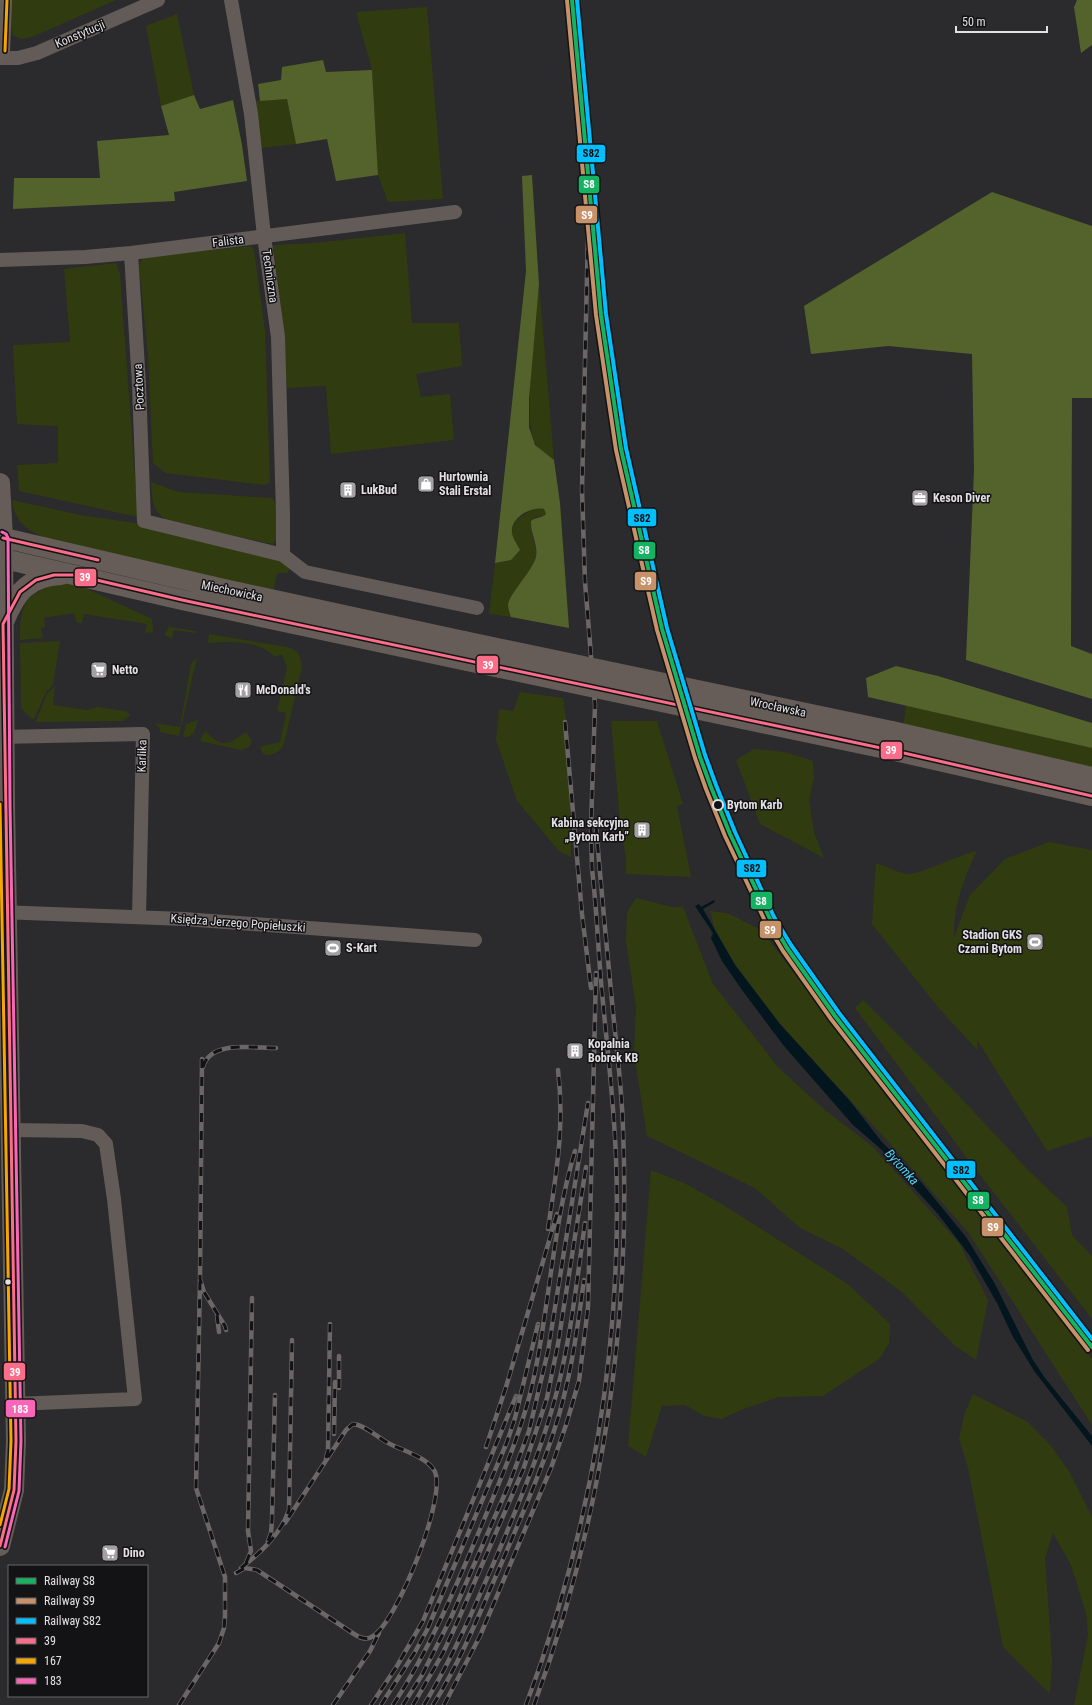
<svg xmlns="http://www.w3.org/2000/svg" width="1092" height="1705" font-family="'Roboto Condensed',sans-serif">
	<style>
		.green { fill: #303c10 }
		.forest { fill: #53632b }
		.water { fill: #04161d }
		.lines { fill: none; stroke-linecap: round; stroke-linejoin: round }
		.street { stroke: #635b58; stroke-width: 14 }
		.secondary { stroke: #675d58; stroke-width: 20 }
		.rail-casing { stroke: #6c6767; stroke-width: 4.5 }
		.rail { stroke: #131214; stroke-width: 3; stroke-dasharray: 9; stroke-linecap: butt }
		.secondary-bridge { stroke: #675d58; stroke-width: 20 }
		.bus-1-casing { stroke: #131214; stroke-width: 6 }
		.bus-2-casing { stroke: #131214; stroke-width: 6 }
		.bus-3-casing { stroke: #131214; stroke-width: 6 }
		.bus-1 { stroke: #fb6d88; stroke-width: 3 }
		.bus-2 { stroke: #f7a600; stroke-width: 3 }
		.bus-3 { stroke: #fa66b7; stroke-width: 3 }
		.rail-1-casing { stroke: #131214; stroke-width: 7 }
		.rail-2-casing { stroke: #131214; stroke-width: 7 }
		.rail-3-casing { stroke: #131214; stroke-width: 7 }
		.rail-1 { stroke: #13b361; stroke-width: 4 }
		.rail-2 { stroke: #c7916a; stroke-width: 4 }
		.rail-3 { stroke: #00bfff; stroke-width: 4 }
		.stop-dot { fill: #131214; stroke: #e2e0e3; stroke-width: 2 }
		.bus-dot { fill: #e2e0e3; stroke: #131214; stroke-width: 1.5 }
		.labels { text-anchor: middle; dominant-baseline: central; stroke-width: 3; stroke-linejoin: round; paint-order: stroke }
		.street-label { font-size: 12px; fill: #e2e0e3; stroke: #131214 }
		.poi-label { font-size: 12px; font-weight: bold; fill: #e2e0e3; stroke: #131214; text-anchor: start }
		.stop-label { font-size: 12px; font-weight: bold; fill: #e2e0e3; stroke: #131214; text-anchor: start }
		.water-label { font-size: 13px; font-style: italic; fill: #4dd1f7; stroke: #131214 }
		.line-badge { stroke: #131214; stroke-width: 1.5 }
		.badge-label { font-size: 11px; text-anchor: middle; font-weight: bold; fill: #fff }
		.pale-badge-label { font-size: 11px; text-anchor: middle; font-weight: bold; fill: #111 }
	</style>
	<rect width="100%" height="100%" fill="#2b2a2c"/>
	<path class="green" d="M11 0H116L32 37 21 39 13 35 11 26Z
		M427 7 443 199 388 202 378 175 372 70 356 12Z
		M177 14 194 95 161 106 146 26Z
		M287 99 296 144 260 148 253 101Z
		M405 233 412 323H459L462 366 416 374 421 397 450 394 454 440 331 454 326 386 287 388 282 317 273 245 314 243Z
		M251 246 254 251 265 330 270 483 264 485 166 473 153 463 148 355 139 266 143 257Z
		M116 263 120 274 138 517 19 491 17 465 58 463V426L17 424 13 345 70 342 64 269Z
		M539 284 554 460C549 456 540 451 536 445 521 424 537 313 539 284Z
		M151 482 178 492 272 498 276 505 277 539 272 544 167 521C151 507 153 504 151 482Z
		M12 500 80 515 142 524 270 553 290 567 288 573H277L273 594 50 540C30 532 14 523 12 500Z
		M538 508 544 509 546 514 543 516 535 517C526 536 540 543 535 560 531 574 508 594 508 605 508 609 510 614 511 617L489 614 495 563 511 560 514 541 511 531 516 520 531 510Z
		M61 582 83 587 152 619 153 632 145 633 147 624 84 614 82 623H77L74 613 44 618 45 627 41 628 43 638 20 640C20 601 25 595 61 582Z
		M169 627 196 631V633L174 630 172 639 165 635Z
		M209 634 287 647C298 649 301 656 302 667L284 744C280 753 263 762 260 747L280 742 286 713 277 711 287 667 282 654 274 657C263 640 225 641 208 643Z
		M60 641 53 685 46 692 34 719H32L21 708 20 643Z
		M197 657 179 736 160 732 159 727 154 723 180 727 191 664Z
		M55 686 53 705 87 710 97 707 125 711 131 715 122 721 37 722 36 721 47 694Z
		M520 692 563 698 569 740 571 857 559 851 517 801 496 740 499 709 513 711Z
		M906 705 1092 748V770L903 727Z
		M198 720C195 729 195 738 183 737L186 724Z
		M611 721H657L683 804 677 806 691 877 626 874V858L621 832Z
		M205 731C221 747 226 747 246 732L252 741 249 747 241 750 200 741Z
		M754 749 785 752 813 761 814 778 809 799 814 832 824 858 760 824 736 760Z
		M1049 842 1092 850V1136L1047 1151 977 1040V1050L937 1006 872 924 876 863C886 866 896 872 906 874 918 876 960 854 977 851 964 876 953 909 954 937L970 895 1005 859Z
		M636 898 672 907H683L713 984 778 1067 826 1111 872 1146 959 1243 988 1300 976 1360 954 1345 902 1292 843 1249 800 1228 755 1188 647 1136 634 1054 636 1007 626 942 627 912Z
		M710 911 727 913 761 930 1092 1359V1425L968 1232 893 1147 780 1024 735 964 715 930Z
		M863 1000 959 1096 1027 1169 1067 1207 1072 1235 1092 1256V1319L970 1162 855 1008Z
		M651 1170 684 1183 722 1204 849 1285 890 1324 889 1343 879 1359 823 1396 779 1397 743 1409 722 1419 704 1416 685 1405 662 1406 646 1457 628 1446Z
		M973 1394 1028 1422 1051 1446 1069 1471 1092 1517V1705H1074L1088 1635 1086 1613 1071 1565 1053 1533 1045 1558 1052 1660 1050 1694 1003 1647 968 1468 959 1438 965 1412Z"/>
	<path class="forest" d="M1077 0H1092V45L1081 53 1074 7Z
		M323 60 326 72 372 70 378 175 336 181 327 139 296 144 287 99 260 101 258 84 281 80 282 67Z
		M194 95 200 109 233 100 242 145 247 181 174 192 175 201 13 209 14 178H100L97 141 169 135 161 106Z
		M532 175 539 284 529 399V427L535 445 554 460 560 503 569 628 511 617C510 614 508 609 508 605 508 596 530 573 535 560 540 547 530 534 531 521 536 517 542 518 546 514L544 509C531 506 510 518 512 533 513 539 517 544 520 550L511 560 495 563 526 271 522 176Z
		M992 192 1092 226V398H1072L1071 646 1092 654V699L966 660 974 470 972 354 888 346 811 354 804 306Z
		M896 666 938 676 1092 723V748L868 697 866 678Z"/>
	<path class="water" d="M714 900 715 902 703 909 735 965 780 1024 850 1101 881 1141 921 1182 966 1237 995 1284 1033 1360 1045 1378 1092 1436V1446L1035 1372 1013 1337 997 1303 970 1256 938 1214 898 1170 882 1150 853 1125 784 1046 742 990 722 961 711 938 713 933 695 906 699 904 701 907Z"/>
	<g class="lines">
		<path class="street" d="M231 0 251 114 264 236 278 337 283 514V555
			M0 58H18L37 53 158 0
			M131 253 139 385 144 521 283 555 305 572 477 608
			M0 260 85 257 131 253 455 212
			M0 737 143 734 139 917
			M0 912 184 919 475 940
			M11 1130 82 1131 98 1135 106 1144 114 1199 135 1399 15 1404"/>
		<path class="secondary" d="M0 51 2 0
			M0 483 3 538 5 804 16 1441 14 1490 0 1546
			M0 537 224 589 464 641
			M0 558 182 600 467 661
			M4 622C16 593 27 577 61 575
			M892 731 1092 777
			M895 751 1092 796"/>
		<g class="rail-casing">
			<path id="rail" d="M565 722 582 914 591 988
				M202 1059 200 1279 204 1292 225 1326 226 1330
				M203 1067C210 1040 253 1048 276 1048
				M548 1229C556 1174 565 1127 558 1070
				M217 1315 219 1332
				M339 1388V1356
				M334 1434 335 1382
				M486 1447 506 1387 557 1214
				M326 1458 328 1451 330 1324
				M268 1541 271 1533 272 1520 275 1395
				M246 1563 251 1551 248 1531 252 1298
				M241 1568C260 1553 281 1534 289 1510L292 1340
				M236 1573 245 1568 257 1570 354 1634C360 1638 367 1641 373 1636 397 1622 449 1493 434 1470 426 1457 404 1451 390 1444 379 1439 366 1425 353 1424L346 1430 285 1523
				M179 1705 219 1643 224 1628 225 1616V1577L196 1488 200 1279
				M333 1705 370 1651 379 1633
				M371 1705 397 1666 423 1621 516 1396
				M381 1705 415 1652 427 1630 507 1442 515 1418 538 1324
				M393 1705C430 1649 455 1589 481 1527 501 1478 523 1429 534 1377 550 1302 553 1224 575 1151
				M403 1705 422 1675 450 1620 510 1482 529 1431 548 1351 588 1103
				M413 1705 443 1653 456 1625 523 1470 547 1398 558 1344 586 1167
				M424 1705C457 1650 479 1597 504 1539 524 1490 544 1442 557 1391 571 1336 577 1279 585 1223
				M433 1705C460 1662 479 1615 499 1569 518 1524 538 1480 553 1434 570 1384 577 1332 584 1280
				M444 1705 480 1636 551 1468 566 1425 579 1381 588 1307 596 973
				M526 1705C591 1532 623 1343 616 1158 614 1102 607 1047 602 992 598 951 597 910 592 869L591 826 595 705 585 582 582 490 589 191
				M534 1705C602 1521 631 1325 623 1129 622 1090 617 1051 613 1012 607 950 601 888 596 825"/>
		</g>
		<use href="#rail" class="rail"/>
		<path class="secondary-bridge" d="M464 641 892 731
			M467 661 895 751"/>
		<g class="bus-1-casing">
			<path id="bus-1" d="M3 538 98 560
				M0 1546 14 1490 16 1441 3 624 20 592 36 580 54 575H75L182 600 895 751 1092 796"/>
		</g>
		<g class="bus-2-casing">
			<path id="bus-2" d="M5 51 7 0
				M0 804 11 1441 9 1489 0 1525"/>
		</g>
		<g class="bus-3-casing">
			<path id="bus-3" d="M2 532 6 534 8 538 10 804 21 1441 19 1491 5 1547"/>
		</g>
		<use href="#bus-1" class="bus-1"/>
		<use href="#bus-2" class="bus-2"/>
		<use href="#bus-3" class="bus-3"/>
		<g class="rail-1-casing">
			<path id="rail-1" d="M572 0 601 315 621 449 662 629 700 757 711 787 730 834 770 919 787 948 835 1016 1092 1347"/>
		</g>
		<g class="rail-2-casing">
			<path id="rail-2" d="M567 0 596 315 616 450 657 630 695 758 706 789 725 836 765 921 783 951 831 1019 1088 1350"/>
		</g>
		<g class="rail-3-casing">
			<path id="rail-3" d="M577 0 606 314 626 448 667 628 705 755 716 785 735 832 774 917 791 945 839 1013 1092 1339"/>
		</g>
		<use href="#rail-1" class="rail-1"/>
		<use href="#rail-2" class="rail-2"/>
		<use href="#rail-3" class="rail-3"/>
	</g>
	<defs>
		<g id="shop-square" transform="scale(0.9)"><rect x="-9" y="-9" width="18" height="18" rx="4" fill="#a2a0a3" stroke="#131214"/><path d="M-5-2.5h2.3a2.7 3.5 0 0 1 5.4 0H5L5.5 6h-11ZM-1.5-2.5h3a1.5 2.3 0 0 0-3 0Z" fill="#fff"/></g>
		<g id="building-square" transform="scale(0.9)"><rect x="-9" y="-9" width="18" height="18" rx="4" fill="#a2a0a3" stroke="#131214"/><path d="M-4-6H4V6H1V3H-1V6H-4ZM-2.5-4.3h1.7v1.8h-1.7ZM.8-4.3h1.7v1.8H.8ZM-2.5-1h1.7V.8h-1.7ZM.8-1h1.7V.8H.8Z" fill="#fff"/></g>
		<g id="office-square" transform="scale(0.9)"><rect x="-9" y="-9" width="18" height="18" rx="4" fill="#a2a0a3" stroke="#131214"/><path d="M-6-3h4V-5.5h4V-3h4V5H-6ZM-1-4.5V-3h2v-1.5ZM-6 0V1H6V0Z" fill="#fff"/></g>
		<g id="supermarket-square" transform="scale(0.9)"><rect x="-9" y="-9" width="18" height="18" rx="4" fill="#a2a0a3" stroke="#131214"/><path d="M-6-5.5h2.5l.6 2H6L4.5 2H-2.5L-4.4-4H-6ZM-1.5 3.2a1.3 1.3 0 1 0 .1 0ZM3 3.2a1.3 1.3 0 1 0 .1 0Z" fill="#fff"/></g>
		<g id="restaurant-square" transform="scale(0.9)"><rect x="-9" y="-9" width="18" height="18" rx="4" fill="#a2a0a3" stroke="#131214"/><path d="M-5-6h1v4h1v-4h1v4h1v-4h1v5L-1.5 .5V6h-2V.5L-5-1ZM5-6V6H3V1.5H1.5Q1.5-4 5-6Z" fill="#fff"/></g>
		<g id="stadium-square" transform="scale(0.9)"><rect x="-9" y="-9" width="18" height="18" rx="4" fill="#a2a0a3" stroke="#131214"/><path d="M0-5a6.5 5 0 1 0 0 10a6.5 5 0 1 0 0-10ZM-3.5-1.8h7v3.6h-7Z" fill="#fff"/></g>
	</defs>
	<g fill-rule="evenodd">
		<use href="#shop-square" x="426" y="484"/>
		<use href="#building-square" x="348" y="490"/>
		<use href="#office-square" x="920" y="498"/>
		<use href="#supermarket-square" x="99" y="670"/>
		<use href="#restaurant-square" x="243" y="690"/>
		<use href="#building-square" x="642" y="830"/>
		<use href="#stadium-square" x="1035" y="942"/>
		<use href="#stadium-square" x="333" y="948"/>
		<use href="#building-square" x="575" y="1051"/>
		<use href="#supermarket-square" x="110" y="1553"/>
	</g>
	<circle class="stop-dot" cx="718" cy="805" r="5"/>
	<circle class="bus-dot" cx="8" cy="1282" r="3.5"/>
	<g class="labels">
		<g class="street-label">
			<text transform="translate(80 34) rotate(-23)">Konstytucji</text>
			<text transform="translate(228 241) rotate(-7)">Falista</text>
			<text transform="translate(270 276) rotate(82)">Techniczna</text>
			<text transform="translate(139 387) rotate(-93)">Pocztowa</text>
			<text transform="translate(232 591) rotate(12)">Miechowicka</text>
			<text transform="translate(778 707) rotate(12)">Wrocławska</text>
			<text transform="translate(142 756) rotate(-88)">Karlika</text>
			<text transform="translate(238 923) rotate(4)">Księdza Jerzego Popiełuszki</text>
		</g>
		<g class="poi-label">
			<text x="439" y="477">Hurtownia<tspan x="439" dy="14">Stali Erstal</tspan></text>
			<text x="361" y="490">LukBud</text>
			<text x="933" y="498">Keson Diver</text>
			<text x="112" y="670">Netto</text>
			<text x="256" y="690">McDonald's</text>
			<text x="629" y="823" text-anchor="end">Kabina sekcyjna<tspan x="629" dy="14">„Bytom Karb”</tspan></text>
			<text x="1022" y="935" text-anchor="end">Stadion GKS<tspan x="1022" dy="14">Czarni Bytom</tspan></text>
			<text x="346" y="948">S-Kart</text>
			<text x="588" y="1044">Kopalnia<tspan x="588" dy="14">Bobrek KB</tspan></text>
			<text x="123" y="1553">Dino</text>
		</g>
		<g class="stop-label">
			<text x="727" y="805">Bytom Karb</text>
		</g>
		<g class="water-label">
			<text transform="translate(902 1167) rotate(48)">Bytomka</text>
		</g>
	</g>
	<g class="line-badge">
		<rect x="576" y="144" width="30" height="19" rx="4" fill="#00bfff"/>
		<rect x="578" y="175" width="22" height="19" rx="4" fill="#13b361"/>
		<rect x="575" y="205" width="23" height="19" rx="4" fill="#c7916a"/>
		<rect x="627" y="508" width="30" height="19" rx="4" fill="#00bfff"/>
		<rect x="633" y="541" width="23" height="19" rx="4" fill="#13b361"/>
		<rect x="74" y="568" width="23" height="19" rx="4" fill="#fb6d88"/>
		<rect x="634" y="571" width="23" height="20" rx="4" fill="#c7916a"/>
		<rect x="476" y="655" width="23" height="19" rx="4" fill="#fb6d88"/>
		<rect x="880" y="741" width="23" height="19" rx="4" fill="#fb6d88"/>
		<rect x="736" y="859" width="31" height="19" rx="4" fill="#00bfff"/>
		<rect x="750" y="891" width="23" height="19" rx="4" fill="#13b361"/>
		<rect x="759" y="920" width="23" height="19" rx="4" fill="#c7916a"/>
		<rect x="946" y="1160" width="30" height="19" rx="4" fill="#00bfff"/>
		<rect x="967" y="1191" width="23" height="19" rx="4" fill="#13b361"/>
		<rect x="981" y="1217" width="23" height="20" rx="4" fill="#c7916a"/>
		<rect x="3" y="1362" width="23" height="19" rx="4" fill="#fb6d88"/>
		<rect x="5" y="1399" width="31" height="19" rx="4" fill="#fa66b7"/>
	</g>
	<g class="badge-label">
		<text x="589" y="188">S8</text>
		<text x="587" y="219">S9</text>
		<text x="644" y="554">S8</text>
		<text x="85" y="581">39</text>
		<text x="646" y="585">S9</text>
		<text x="488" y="669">39</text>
		<text x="891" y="754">39</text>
		<text x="761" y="905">S8</text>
		<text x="770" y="934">S9</text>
		<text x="978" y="1204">S8</text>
		<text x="993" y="1231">S9</text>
		<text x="15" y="1376">39</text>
		<text x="20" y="1413">183</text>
	</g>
	<g class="pale-badge-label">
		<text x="591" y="157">S82</text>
		<text x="642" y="522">S82</text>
		<text x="752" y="872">S82</text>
		<text x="961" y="1174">S82</text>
	</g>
	<rect x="8" y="1565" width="140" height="132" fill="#131214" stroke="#666467"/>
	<rect x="16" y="1578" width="20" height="6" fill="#13b361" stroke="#666467"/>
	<text x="44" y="1585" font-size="12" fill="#e2e0e3">Railway S8</text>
	<rect x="16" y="1598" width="20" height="6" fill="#c7916a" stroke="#666467"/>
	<text x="44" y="1605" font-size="12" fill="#e2e0e3">Railway S9</text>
	<rect x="16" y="1618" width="20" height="6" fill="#00bfff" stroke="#666467"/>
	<text x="44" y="1625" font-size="12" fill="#e2e0e3">Railway S82</text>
	<rect x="16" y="1638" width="20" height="6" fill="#fb6d88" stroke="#666467"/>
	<text x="44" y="1645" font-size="12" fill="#e2e0e3">39</text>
	<rect x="16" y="1658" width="20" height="6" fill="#f7a600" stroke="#666467"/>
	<text x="44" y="1665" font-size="12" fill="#e2e0e3">167</text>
	<rect x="16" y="1678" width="20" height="6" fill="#fa66b7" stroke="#666467"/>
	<text x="44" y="1685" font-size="12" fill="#e2e0e3">183</text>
	<path d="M956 26v6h91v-6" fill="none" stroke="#e2e0e3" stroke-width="2"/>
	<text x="962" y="26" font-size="12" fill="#e2e0e3" stroke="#131214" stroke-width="3" paint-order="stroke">50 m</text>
</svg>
